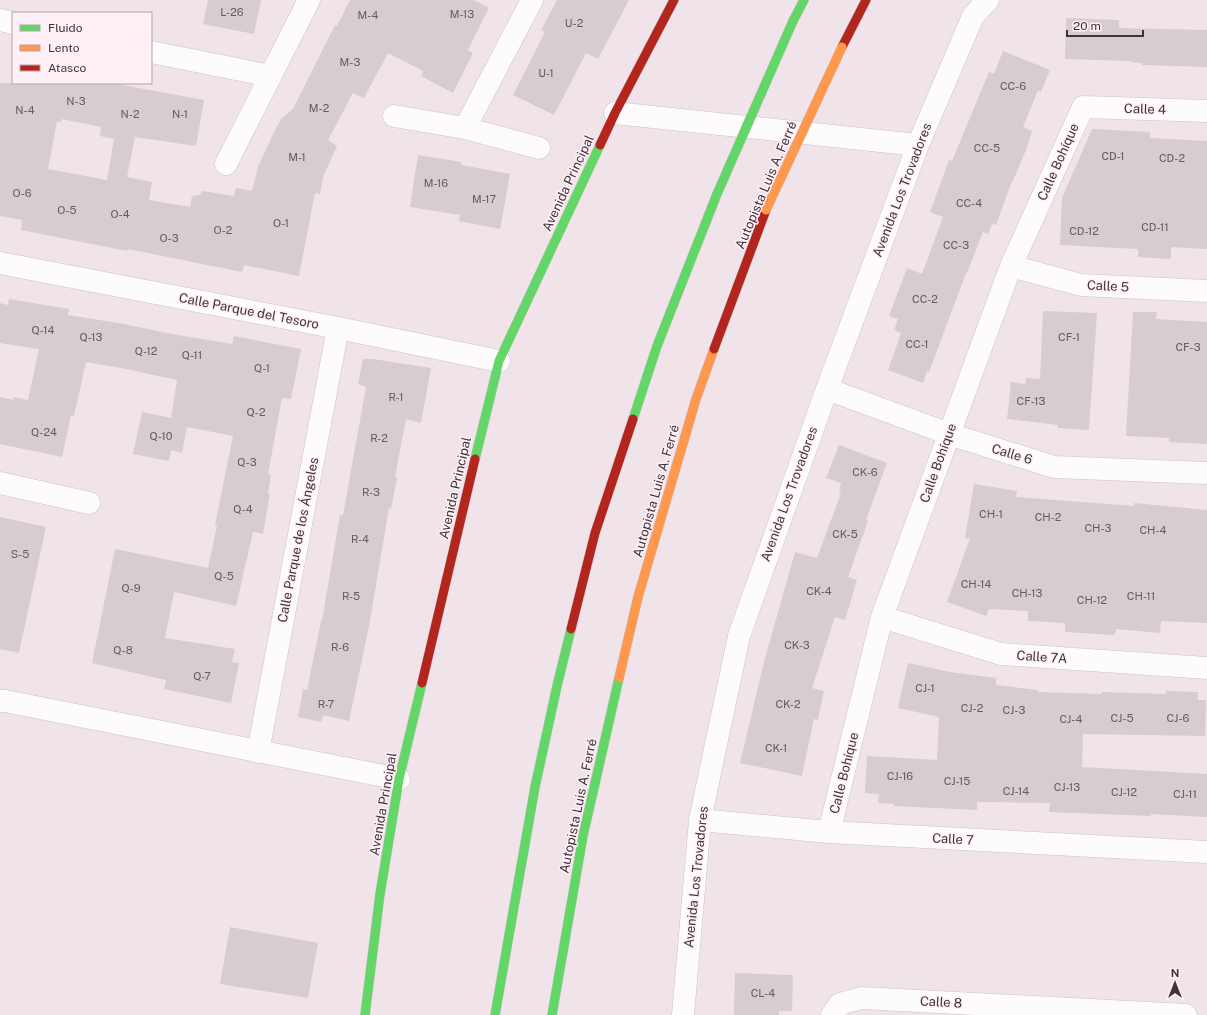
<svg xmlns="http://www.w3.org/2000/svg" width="1207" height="1015" font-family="'Public Sans',sans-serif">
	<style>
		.building { fill: #d6ccd1; fill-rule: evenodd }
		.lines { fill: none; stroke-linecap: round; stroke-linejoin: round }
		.street-casing { stroke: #cbc2c6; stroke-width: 23 }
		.fast-casing { stroke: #cbc2c6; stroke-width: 10 }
		.slow-casing { stroke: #cbc2c6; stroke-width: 10 }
		.jam-casing { stroke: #cbc2c6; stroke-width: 10 }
		.street { stroke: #fdfbfc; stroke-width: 22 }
		.fast { stroke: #63d668; stroke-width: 9 }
		.slow { stroke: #ff974d; stroke-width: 9 }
		.jam { stroke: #b3261e; stroke-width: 9 }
		.fast-bridge-casing { stroke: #cbc2c6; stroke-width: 10; stroke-linecap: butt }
		.slow-bridge-casing { stroke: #cbc2c6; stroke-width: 10; stroke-linecap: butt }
		.fast-bridge { stroke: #63d668; stroke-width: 9 }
		.slow-bridge { stroke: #ff974d; stroke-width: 9 }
		.labels { text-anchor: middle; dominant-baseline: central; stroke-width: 3; stroke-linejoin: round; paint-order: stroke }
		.number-label { font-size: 11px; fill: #645c60 }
		.street-label { font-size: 13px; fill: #3d3539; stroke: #ffeff6 }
	</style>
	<rect width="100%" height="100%" fill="#f0e4ea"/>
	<path class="building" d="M208 0H261L254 34 203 24Z
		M350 0H474L489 8 468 50 473 53 453 93 421 76 423 71 388 53 364 98 353 93 328 140 337 146 323 177 320 194 315 193 299 276 244 265 242 272 128 249 127 251 97 245 21 230 22 220 0 216V83H112L204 100 196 146 135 137 127 177 152 182 149 200 190 207 192 196 200 195 202 191 234 196 236 188 252 191 258 167 273 134 281 119 293 109 335 25 337 26ZM62 119 101 127 100 136 114 139 107 180 48 169 57 121 61 122Z
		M557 0H629L598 59 586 53 554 115 513 95 545 32 541 30Z
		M1066 18 1119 20V28L1207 30V67L1142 65V63L1131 62V61L1065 59Z
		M1003 51 1050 70 1041 92 1038 90 1023 127 1032 131 1026 150 1013 181H1012L996 225 992 224 988 234 983 232 967 273H966L929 372 927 371 923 383 888 370 901 333 894 330 898 319 889 316 907 268 922 274 943 217 930 212 945 171 949 160 952 161 989 72 994 74Z
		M1092 129 1150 132V138L1207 141V249L1171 247V259L1138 257V249L1060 245 1062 198Z
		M418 155 461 162V165L510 174 500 229 459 221 460 215 410 207Z
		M9 299 69 309 68 315 124 324 172 334 232 344 234 336 301 349 291 399 282 398 268 474 271 475 268 494H270L263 534 253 532 236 606 174 592 165 638 235 649 232 662 239 663 231 703 164 689 166 680 92 663 115 549 208 568 217 525H215L233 436 187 427 182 453 171 450 169 461 133 454 142 412 171 418 177 380 121 368 86 362 74 416 71 415 62 457 0 444V397L13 400 14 397 28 400 39 349 0 343V303L8 305Z
		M1043 311 1097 313 1089 430 1058 428V425L1007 419 1011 382 1025 384 1026 378 1040 379Z
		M1133 312H1157L1156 319 1207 322V444L1169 442V438L1126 436Z
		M363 359H373L431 368 421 423 406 419 395 477 397 478 391 509 389 508 370 621 349 721 323 715 321 722 298 717 303 689 307 690 321 621H322L340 515H343L366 387 358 384Z
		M839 445 887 463 866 520 868 521 848 577 857 580 845 620 835 617 812 688 824 691 818 720 814 719 802 776 740 763 764 662 795 552 817 558 841 493 839 492 841 483 826 478Z
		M974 484 1017 491 1016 497 1134 506V503L1207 510V623L1161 621 1160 633 1116 629 1115 635 1065 632V623L1028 621V611L989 609 986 616 947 602 970 538H965Z
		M0 517 46 527 19 653 0 649Z
		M908 663 950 672 996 678V685L1038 690 1037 692 1102 694V692L1166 694V691L1198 692V700H1206L1205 736 1083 734 1082 767 1207 774V817L1151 814V816L1049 812 1050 803 977 802V810L894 806V804L878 803 879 794 865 793 867 756 937 760 939 717 898 708Z
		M230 927 318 943 308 998 220 984Z
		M735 973 793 975 792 1011H779V1015H734Z"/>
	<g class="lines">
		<g class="street-casing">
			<path id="street" d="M0 20 13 23
				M151 52 271 76
				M615 113 918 145
				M394 116 465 128 539 148
				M465 128 532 0
				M226 164 309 0
				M0 263 338 328 499 361
				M1011 266 1081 285 1207 291
				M827 389 949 434 1054 467 1207 473
				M0 483 89 503
				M882 617 1001 654 1207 668
				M0 701H5L399 779
				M258 752 338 328
				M700 820 829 832 1207 852
				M829 832 882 617 1011 266 1083 107 1207 111
				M683 1015 700 820 739 636 827 389 918 145 973 16 988 0
				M832 1015 840 1004 861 998 1186 1015"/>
		</g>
		<g class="fast-casing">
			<path id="fast" d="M793 21 804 0
				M633 419 657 346 717 194
				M475 459 499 361 600 145
				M365 1015 380 894 399 779 422 683
				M495 1015 535 787 557 686 571 629
				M552 1015 583 836 619 678"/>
		</g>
		<g class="slow-casing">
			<path id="slow" d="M619 678 638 597 696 399 714 349"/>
		</g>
		<g class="jam-casing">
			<path id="jam" d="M842 47 866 0
				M600 145 615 113 674 0
				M714 349 766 210
				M571 629 595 533 633 419
				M422 683 475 459"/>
		</g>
		<use href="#street" class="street"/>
		<use href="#fast" class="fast"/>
		<use href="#slow" class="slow"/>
		<use href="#jam" class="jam"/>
		<g class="fast-bridge-casing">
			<path id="fast-bridge" d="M717 194 793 21"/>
		</g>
		<g class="slow-bridge-casing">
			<path id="slow-bridge" d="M766 210 842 47"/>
		</g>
		<use href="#fast-bridge" class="fast-bridge"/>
		<use href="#slow-bridge" class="slow-bridge"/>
	</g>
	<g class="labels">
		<g class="number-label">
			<text x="232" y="12">L-26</text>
			<text x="462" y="14">M-13</text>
			<text x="368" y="15">M-4</text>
			<text x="574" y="23">U-2</text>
			<text x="350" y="62">M-3</text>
			<text x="546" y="73">U-1</text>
			<text x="1013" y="86">CC-6</text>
			<text x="76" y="101">N-3</text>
			<text x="319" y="108">M-2</text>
			<text x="25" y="110">N-4</text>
			<text x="130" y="114">N-2</text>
			<text x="180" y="114">N-1</text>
			<text x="987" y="148">CC-5</text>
			<text x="1113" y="156">CD-1</text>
			<text x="297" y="157">M-1</text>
			<text x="1172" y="158">CD-2</text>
			<text x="436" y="183">M-16</text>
			<text x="22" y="193">O-6</text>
			<text x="484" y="199">M-17</text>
			<text x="969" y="203">CC-4</text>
			<text x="67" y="210">O-5</text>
			<text x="120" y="214">O-4</text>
			<text x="281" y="223">O-1</text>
			<text x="1155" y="227">CD-11</text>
			<text x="223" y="230">O-2</text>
			<text x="1084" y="231">CD-12</text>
			<text x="169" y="238">O-3</text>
			<text x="956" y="245">CC-3</text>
			<text x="925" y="299">CC-2</text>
			<text x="43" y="330">Q-14</text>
			<text x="91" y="337">Q-13</text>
			<text x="1069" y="337">CF-1</text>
			<text x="917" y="344">CC-1</text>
			<text x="1188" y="347">CF-3</text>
			<text x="146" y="351">Q-12</text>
			<text x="192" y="355">Q-11</text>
			<text x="262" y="368">Q-1</text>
			<text x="396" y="397">R-1</text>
			<text x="1031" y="401">CF-13</text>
			<text x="256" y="412">Q-2</text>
			<text x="44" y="432">Q-24</text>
			<text x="161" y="436">Q-10</text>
			<text x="379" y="438">R-2</text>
			<text x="247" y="462">Q-3</text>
			<text x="865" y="472">CK-6</text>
			<text x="371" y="492">R-3</text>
			<text x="243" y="509">Q-4</text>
			<text x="991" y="514">CH-1</text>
			<text x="1048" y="517">CH-2</text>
			<text x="1098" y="528">CH-3</text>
			<text x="1153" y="530">CH-4</text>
			<text x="845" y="534">CK-5</text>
			<text x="360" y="539">R-4</text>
			<text x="20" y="554">S-5</text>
			<text x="224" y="576">Q-5</text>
			<text x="976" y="584">CH-14</text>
			<text x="131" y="588">Q-9</text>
			<text x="819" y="591">CK-4</text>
			<text x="1027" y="593">CH-13</text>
			<text x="351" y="596">R-5</text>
			<text x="1141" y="596">CH-11</text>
			<text x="1092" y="600">CH-12</text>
			<text x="797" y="645">CK-3</text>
			<text x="340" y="647">R-6</text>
			<text x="123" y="650">Q-8</text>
			<text x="202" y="676">Q-7</text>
			<text x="925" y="688">CJ-1</text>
			<text x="326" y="704">R-7</text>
			<text x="788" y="704">CK-2</text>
			<text x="972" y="708">CJ-2</text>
			<text x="1014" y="710">CJ-3</text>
			<text x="1122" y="718">CJ-5</text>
			<text x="1178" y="718">CJ-6</text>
			<text x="1071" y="719">CJ-4</text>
			<text x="776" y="748">CK-1</text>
			<text x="900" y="776">CJ-16</text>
			<text x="957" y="781">CJ-15</text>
			<text x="1067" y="787">CJ-13</text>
			<text x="1016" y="791">CJ-14</text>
			<text x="1124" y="792">CJ-12</text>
			<text x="1185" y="794">CJ-11</text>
			<text x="763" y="993">CL-4</text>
		</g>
		<g class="street-label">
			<text transform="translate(1145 109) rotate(2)">Calle 4</text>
			<text transform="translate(1058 162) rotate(-66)">Calle Bohíque</text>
			<text transform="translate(568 183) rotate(-65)">Avenida Principal</text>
			<text transform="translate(766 185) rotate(-67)">Autopista Luis A. Ferré</text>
			<text transform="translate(902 190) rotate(-69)">Avenida Los Trovadores</text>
			<text transform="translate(1108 286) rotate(3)">Calle 5</text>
			<text transform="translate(249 311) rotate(11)">Calle Parque del Tesoro</text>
			<text transform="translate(1012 454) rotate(17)">Calle 6</text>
			<text transform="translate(938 463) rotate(-70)">Calle Bohíque</text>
			<text transform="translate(455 488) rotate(-77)">Avenida Principal</text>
			<text transform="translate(656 491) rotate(-74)">Autopista Luis A. Ferré</text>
			<text transform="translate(789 494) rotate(-70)">Avenida Los Trovadores</text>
			<text transform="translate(298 540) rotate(-79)">Calle Parque de los Ángeles</text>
			<text transform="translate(1042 657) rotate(4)">Calle 7A</text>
			<text transform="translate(844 773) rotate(-76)">Calle Bohíque</text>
			<text transform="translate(383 804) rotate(-80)">Avenida Principal</text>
			<text transform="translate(578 806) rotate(-78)">Autopista Luis A. Ferré</text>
			<text transform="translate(953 839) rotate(3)">Calle 7</text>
			<text transform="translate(696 877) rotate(-84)">Avenida Los Trovadores</text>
			<text transform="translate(941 1002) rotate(3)">Calle 8</text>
		</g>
	</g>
	<rect x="12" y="12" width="140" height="72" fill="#ffeff6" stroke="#b1a5aa"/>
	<rect x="20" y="25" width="20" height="6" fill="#63d668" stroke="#b1a5aa"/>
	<text x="48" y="32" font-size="12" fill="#3d3539">Fluido</text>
	<rect x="20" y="45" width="20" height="6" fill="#ff974d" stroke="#b1a5aa"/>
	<text x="48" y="52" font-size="12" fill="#3d3539">Lento</text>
	<rect x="20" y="65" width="20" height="6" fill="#b3261e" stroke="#b1a5aa"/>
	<text x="48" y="72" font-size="12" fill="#3d3539">Atasco</text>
	<g transform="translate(1175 983)" stroke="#ffeff6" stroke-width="3" paint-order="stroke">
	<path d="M0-3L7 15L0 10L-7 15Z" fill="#3d3539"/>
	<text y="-6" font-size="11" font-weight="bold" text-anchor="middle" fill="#3d3539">N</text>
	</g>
	<path d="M1067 30v6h76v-6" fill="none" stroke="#3d3539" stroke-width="2"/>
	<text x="1073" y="30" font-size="12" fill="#3d3539" stroke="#ffeff6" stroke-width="3" paint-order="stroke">20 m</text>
</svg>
